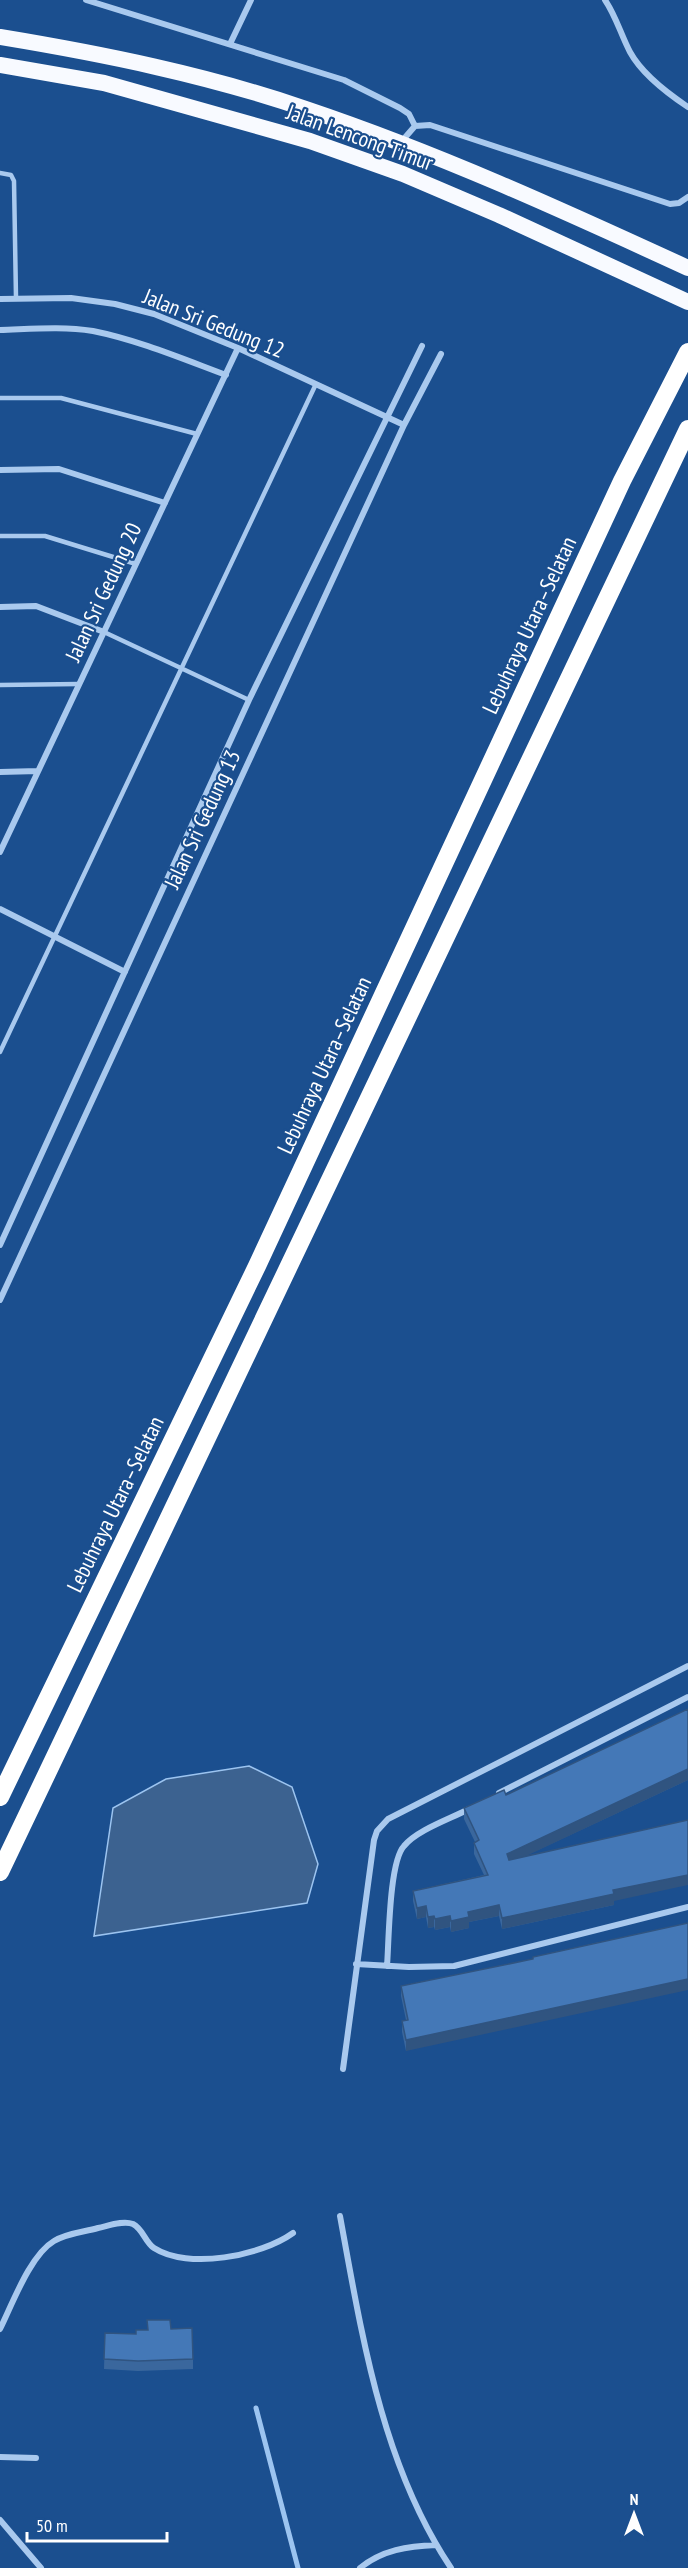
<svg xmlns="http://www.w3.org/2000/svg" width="688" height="2568" font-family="'PT Sans Narrow',sans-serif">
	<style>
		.water { fill: #3c6290; stroke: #9cc4f0; stroke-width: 1.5 }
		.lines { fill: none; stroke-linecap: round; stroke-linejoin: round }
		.stream { stroke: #9cc4f0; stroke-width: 5 }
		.service { stroke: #a9c9ee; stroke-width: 4.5 }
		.minor { stroke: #a9c9ee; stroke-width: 6 }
		.trunk { stroke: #f8faff; stroke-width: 16 }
		.motorway { stroke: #fff; stroke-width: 18 }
		.wall { fill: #3a679d }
		.shaded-wall { fill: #305480 }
		.building { fill: #4478b7; stroke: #305480; stroke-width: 1.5 }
		.labels { text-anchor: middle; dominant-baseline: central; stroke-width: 4.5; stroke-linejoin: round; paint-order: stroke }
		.street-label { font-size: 22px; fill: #fff; stroke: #1b4f8f }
	</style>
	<rect width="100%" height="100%" fill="#1b4f8f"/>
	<path class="water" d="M249 1766 292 1787 318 1864 307 1903 94 1936 113 1808 166 1779Z"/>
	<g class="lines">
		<path class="stream" d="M256 2408 298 2568"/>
		<path class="service" d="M0 173 11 175 14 181 16 298
			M0 398H61L197 434
			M0 536H45L136 564
			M104 632 249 700
			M0 685 79 684
			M0 1052 315 386"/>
		<path class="minor" d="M86 0 344 80 400 108 409 114 415 126
			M605 0C616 16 621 35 630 52 642 74 667 93 688 107
			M230 44 251 0
			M402 141 415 126 430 125 670 204 679 203 688 197
			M0 299 71 298 115 304 154 314 238 348 404 425
			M0 330C31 329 63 326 93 331 138 340 183 359 226 375
			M0 470 59 469 165 503
			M0 607 36 606 104 632
			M0 772 38 771
			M0 852 238 348
			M0 909 125 972
			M0 1245 249 700 422 346
			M0 1300 404 425 441 354
			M499 1793 688 1697
			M356 1964 409 1967 454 1966 688 1907
			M387 1966C389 1941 389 1862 404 1846 417 1830 450 1819 469 1809
			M343 2069 374 1840 377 1831 388 1819 688 1666
			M340 2216C362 2336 382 2465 451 2568
			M0 2329C12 2305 30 2255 54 2241 67 2233 84 2232 98 2228 108 2226 123 2220 133 2224 143 2229 145 2242 154 2248 188 2270 261 2256 293 2233
			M0 2457 36 2458
			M0 2520 41 2568
			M360 2568C382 2550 408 2546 436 2545"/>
		<path class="trunk" d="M0 37C103 54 207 75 306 109 437 153 562 210 688 268
			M0 65 104 83 310 141 403 174 499 215 688 302"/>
		<path class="motorway" d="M0 1797 257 1266 622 481 688 352
			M0 1872 688 429"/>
	</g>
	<path class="wall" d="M688 1709V1780L525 1856 614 1901V1905L502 1929 499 1916 469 1922V1928L451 1932 450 1927 435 1930 434 1927 428 1928 426 1917 417 1919 413 1901V1891L484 1875 474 1854V1843L475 1842 464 1819V1808L506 1795Z
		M599 1942 406 2051 402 2032V2021L406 2020 401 1996V1986L533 1959Z
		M171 2329 193 2359V2369L138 2371 104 2369 105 2333 136 2334Z"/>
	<path class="shaded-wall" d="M688 1769V1780L507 1865V1854Z
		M688 1875V1885L614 1901V1905L502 1929V1918L613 1890Z
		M499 1905V1916L469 1922V1928L451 1932V1921L468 1912Z
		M426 1906V1917L417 1919V1908Z
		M434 1916V1927L428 1928V1917Z
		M450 1916V1927L435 1930V1919Z
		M688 1979V1990L406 2051V2040Z"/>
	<path class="building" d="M688 1709V1769L507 1854 509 1860 688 1820V1875L613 1890 614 1894 502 1918 499 1905 468 1912 469 1917 451 1921 450 1916 435 1919 434 1916 428 1917 426 1906 417 1908 413 1891 488 1875 474 1843 479 1840 464 1808 504 1790 506 1795Z
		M688 1923V1979L406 2040 402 2021 408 2020 401 1986 533 1959V1957Z
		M147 2320H170L171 2329 192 2328 193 2359 138 2361 104 2359 105 2333 136 2334V2330H148Z"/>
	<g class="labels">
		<g class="street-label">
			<text transform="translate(360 137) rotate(20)">Jalan Lencong Timur</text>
			<text transform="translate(214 323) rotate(22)">Jalan Sri Gedung 12</text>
			<text transform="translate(103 592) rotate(-65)">Jalan Sri Gedung 20</text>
			<text transform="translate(529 625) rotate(-65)">Lebuhraya Utara–Selatan</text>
			<text transform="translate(202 819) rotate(-65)">Jalan Sri Gedung 13</text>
			<text transform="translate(324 1065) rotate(-65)">Lebuhraya Utara–Selatan</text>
			<text transform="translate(115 1504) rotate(-64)">Lebuhraya Utara–Selatan</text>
		</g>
	</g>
	<g transform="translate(634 2514)" stroke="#1b4f8f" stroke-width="4.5" paint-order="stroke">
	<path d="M0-4.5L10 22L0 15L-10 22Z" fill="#ffffff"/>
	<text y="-9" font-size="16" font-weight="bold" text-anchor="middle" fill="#ffffff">N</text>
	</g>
	<path d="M27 2532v9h140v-9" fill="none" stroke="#ffffff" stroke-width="3"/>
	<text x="36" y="2532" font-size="18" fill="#ffffff" stroke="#1b4f8f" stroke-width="4.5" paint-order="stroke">50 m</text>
</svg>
